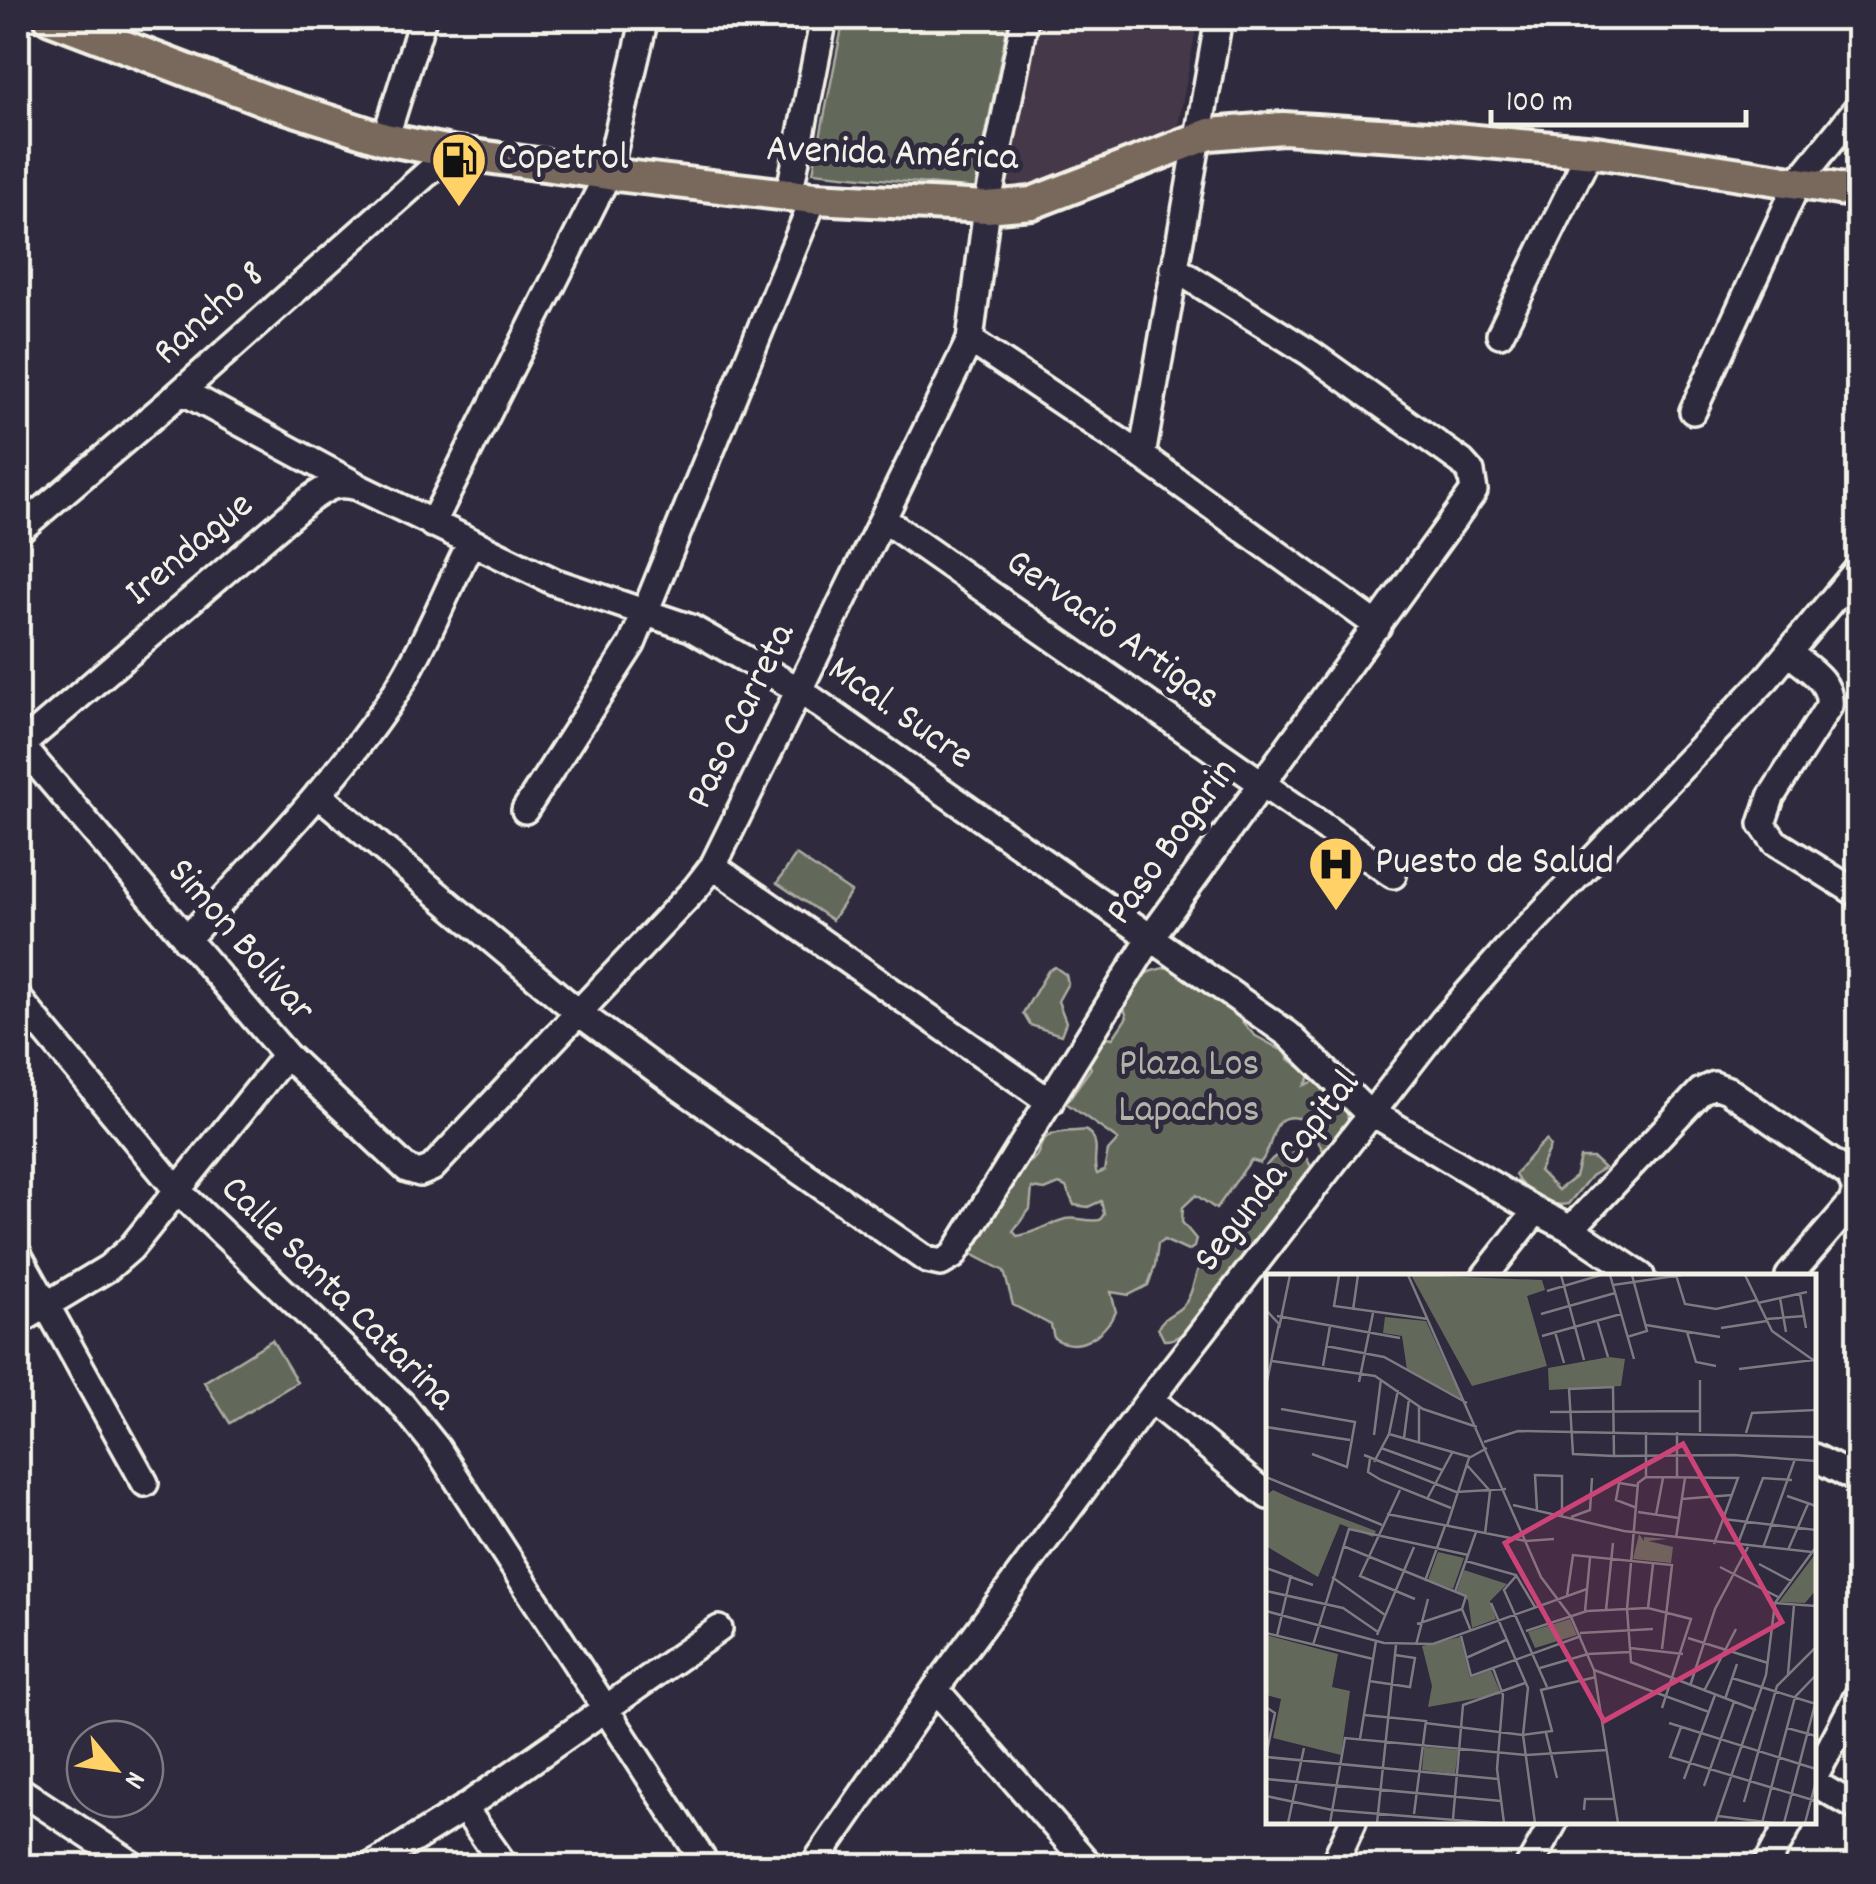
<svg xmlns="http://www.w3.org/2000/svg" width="1876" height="1884" font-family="Dekko,sans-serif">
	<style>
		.built { fill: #443949 }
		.green { fill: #62685a; stroke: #abaca1; stroke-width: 2.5; fill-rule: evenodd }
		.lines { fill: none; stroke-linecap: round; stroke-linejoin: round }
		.minor-casing { stroke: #f4f1e8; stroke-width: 32 }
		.major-casing { stroke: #f4f1e8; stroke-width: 38 }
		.minor { stroke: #2f2a3d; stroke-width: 25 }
		.major { stroke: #78695c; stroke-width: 30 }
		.labels { text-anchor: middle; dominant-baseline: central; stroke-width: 10; stroke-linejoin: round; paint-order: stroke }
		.street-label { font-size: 40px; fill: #f4f1e8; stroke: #2f2a3d }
		.poi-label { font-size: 40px; fill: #f4f1e8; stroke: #2f2a3d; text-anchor: start }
		.park-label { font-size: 40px; fill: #b2b3a8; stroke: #2f2a3d }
		.inset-road { fill: none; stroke: #7e7a81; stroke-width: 2.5 }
		.view { fill: #cc4377; fill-opacity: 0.15; stroke: #cc4377; stroke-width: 5 }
		.inset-edge { fill: none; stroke: #f4f1e8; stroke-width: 5 }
	</style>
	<rect width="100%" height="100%" fill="#2f2a3d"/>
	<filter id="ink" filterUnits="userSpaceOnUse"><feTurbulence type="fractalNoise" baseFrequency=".01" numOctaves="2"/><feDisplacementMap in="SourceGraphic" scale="20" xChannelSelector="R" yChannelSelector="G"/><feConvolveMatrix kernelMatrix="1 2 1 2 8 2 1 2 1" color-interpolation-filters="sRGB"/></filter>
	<g filter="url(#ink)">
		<path class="built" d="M1037 18H1198L1177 132 1031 187 1004 182Z"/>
		<path class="green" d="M844 18H1009L975 189 813 172Z
			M796 855 851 892 832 920 777 883Z
			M1176 965 1230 1008 1254 1035 1285 1052 1289 1059 1311 1075 1305 1085 1320 1079 1331 1099 1347 1112 1348 1120 1331 1152H1324L1306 1120C1266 1107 1278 1144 1260 1163L1251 1160 1216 1209 1196 1195 1183 1207 1182 1222 1196 1239 1194 1247 1188 1251 1164 1240 1158 1244 1155 1266 1148 1285 1129 1295 1111 1292 1116 1312C1103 1335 1079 1354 1054 1338L1051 1325 1013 1305 1004 1271 970 1253 967 1246 980 1189 995 1166C1004 1166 1018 1169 1027 1164 1050 1152 1027 1132 1076 1131 1085 1131 1084 1128 1091 1135 1101 1148 1091 1161 1097 1174L1104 1171 1108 1151 1118 1140 1066 1103 1091 1068 1087 1059 1102 1036 1113 1038 1127 1017 1123 1005C1141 971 1139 974 1176 965ZM1059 1184 1066 1187 1074 1205 1088 1207 1101 1201 1104 1214 1100 1220C1088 1222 1078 1217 1066 1219 1048 1223 1035 1234 1017 1236L1013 1231 1030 1209 1032 1188 1045 1190Z
			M1055 967 1066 975 1068 983 1058 1001 1066 1022 1061 1035 1030 1025 1023 1013 1048 971Z
			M1546 1140 1550 1146 1539 1171 1558 1190 1575 1177 1580 1158H1593L1604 1168 1591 1176 1568 1204C1548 1208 1525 1193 1515 1175 1517 1171 1542 1142 1546 1140Z
			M1290 1150 1303 1153 1314 1171C1293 1198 1274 1228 1250 1253 1245 1258 1238 1262 1233 1269 1220 1289 1190 1342 1164 1340L1158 1328C1164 1314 1178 1314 1186 1302 1195 1289 1194 1272 1203 1258 1214 1239 1233 1228 1246 1211 1261 1191 1257 1157 1290 1150Z
			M272 1340 297 1382 230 1423 204 1382Z"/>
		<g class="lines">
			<g class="minor-casing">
				<path id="minor" d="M385 139 423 18
					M789 195 824 18
					M1500 334 1590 151
					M970 340 1142 456 1378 626
					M182 391 354 484
					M1693 411 1798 182 1858 107
					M1142 456 1219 18
					M883 519 1393 875
					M432 524 608 174 645 18
					M18 531 166 405 451 152
					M1789 653C1807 668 1832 681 1829 706L1771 797 1762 824 1775 842 1858 894
					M18 742 286 1055 407 1169 420 1173 432 1168 696 888 713 866 970 340 987 207 1025 18
					M18 748 306 502C324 489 335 480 358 487L555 582 691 628 799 690 1288 1034 1361 1106 1536 1211 1571 1229 1641 1276
					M318 794 579 1013 681 1088 927 1260 941 1263 953 1256 1151 937 1474 491 1471 472 1462 462 1310 353 1174 268
					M525 810 632 644 814 198
					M713 866 1050 1102
					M186 940C254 865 328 791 386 707 420 658 443 598 470 544
					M18 998 177 1190 401 1403 437 1448 707 1866
					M1571 1229 1701 1091 1714 1085 1728 1090 1850 1175 1856 1190 1852 1203 1789 1276
					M18 1254 145 1483
					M1485 1276 1536 1211
					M18 1322 108 1268 131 1248 286 1055
					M1150 1399 1268 1496
					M1814 1457 1858 1480
					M935 1689 1090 1866
					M1814 1778 1858 1695
					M1814 1783 1858 1808
					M18 1789 135 1866
					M464 1808 505 1866
					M371 1866 464 1808 719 1629
					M813 1866 935 1689 1150 1399 1443 1021 1507 949 1767 678 1858 569
					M1333 1866 1353 1822
					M1529 1866 1554 1822
					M1766 1866 1790 1822"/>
			</g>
			<g class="major-casing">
				<path id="major" d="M50 18 267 101 385 139 451 152 608 174 814 198 987 207 1032 203 1210 134 1283 128 1444 138 1596 152 1858 192"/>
			</g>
			<use href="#minor" class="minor"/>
			<use href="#major" class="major"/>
		</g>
	</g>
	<defs>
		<g id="fuel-pin" transform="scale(2.875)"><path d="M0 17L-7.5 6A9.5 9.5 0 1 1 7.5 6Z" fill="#ffd166" stroke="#2f2a3d"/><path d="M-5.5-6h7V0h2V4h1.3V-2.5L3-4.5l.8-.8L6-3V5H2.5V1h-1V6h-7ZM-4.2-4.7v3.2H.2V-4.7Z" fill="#111"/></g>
		<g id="hospital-pin" transform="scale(2.875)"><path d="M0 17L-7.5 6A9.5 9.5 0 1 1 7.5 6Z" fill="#ffd166" stroke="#2f2a3d"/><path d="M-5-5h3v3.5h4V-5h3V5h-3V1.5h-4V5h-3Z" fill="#111"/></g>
	</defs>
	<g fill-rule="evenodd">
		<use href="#fuel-pin" x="459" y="160"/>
		<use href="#hospital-pin" x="1336" y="864"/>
	</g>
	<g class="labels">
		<g class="street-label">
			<text transform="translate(892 156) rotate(2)">Avenida América</text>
			<text transform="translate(211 315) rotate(-42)">Rancho 8</text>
			<text transform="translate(191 551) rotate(-40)">Irendague</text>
			<text transform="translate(1111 632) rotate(35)">Gervacio Artigas</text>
			<text transform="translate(899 715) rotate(35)">Mcal. Sucre</text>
			<text transform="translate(743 717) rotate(-64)">Paso Carreta</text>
			<text transform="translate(1174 843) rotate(-54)">Paso Bogarin</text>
			<text transform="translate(239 942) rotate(49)">Simon Bolivar</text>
			<text transform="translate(1279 1173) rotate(-52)">Segunda Capital</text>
			<text transform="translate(336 1295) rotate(45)">Calle Santa Catarina</text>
		</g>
		<g class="poi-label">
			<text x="498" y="160">Copetrol</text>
			<text x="1375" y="864">Puesto de Salud</text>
		</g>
		<g class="park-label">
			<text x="1189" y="1066">Plaza Los<tspan x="1189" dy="46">Lapachos</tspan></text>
		</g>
	</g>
	<g transform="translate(1266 1274)">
		<rect width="550" height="550" fill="#2f2a3d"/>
		<path d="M145 1 276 6 279 16 261 22 281 92 206 112ZM119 43 160 47 196 125 141 96 136 62 117 59ZM343 83 359 85 355 112 283 116 282 94ZM7 216 31 227 110 257 107 263 74 250 52 303 0 272V221ZM373 260 378 267V263L402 265 382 267 407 273 405 289 367 285ZM172 278 198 284 187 315 162 306ZM550 279V316L539 329 513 328ZM198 296 241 310 224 327 230 345 206 354 202 326 191 317ZM304 345 311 361 269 374 262 358ZM0 361 72 380 66 413 84 417 75 481 7 464 15 425 0 421ZM194 363 204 404 225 396 235 420 162 433 166 412 156 372ZM158 473 192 476 189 500 156 496Z" fill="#62685a"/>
		<path class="inset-road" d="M73 1 68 32 162 45M142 1 275 303 305 343 328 396 352 549M295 1 318 86M344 1 368 85M410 1 419 30 450 35 491 26M479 1 506 57 550 88M347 11 416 1M281 17 335 1M534 20 540 54M514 24 520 58M492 29 541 18M0 36 13 50 0 112M87 36 92 1M275 40 349 19M11 42 134 64M500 45 538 42M331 46 342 83M380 51 454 63M13 54 24 1M455 54 501 47M289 58 298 89M421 58 430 88 450 92M276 62 355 40M361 63 381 57 366 1M60 72 118 83 201 129M6 87 109 102 157 135 211 153M57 92 64 52M473 95 548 86M434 106V158M93 108 107 39M15 135 89 148 81 193 46 180M284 138 434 137M0 153 84 166M380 158V203L372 209 361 335 365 388 490 436M480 159 486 139 550 136M123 160 204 183M108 161 115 105M138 164 143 125M218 168 252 157 550 163M153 170V133M115 174 176 196M98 181 190 218 240 215M348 182 347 113 303 115 307 180 348 182 468 181 550 187M104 185 102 198 115 206 185 234M108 188 123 160 132 116M200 190 225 218M0 203 116 251M380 203 472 204 448 270M411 203V158M134 216 94 302 149 325M521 222 550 232M161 225 187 177M416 225 466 221M247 231 358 257 546 278M371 234 350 226 353 209 372 212M271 236 269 201 296 202V241M372 238 413 244M121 240 260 267 288 265M390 241 397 204M305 243 324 236 326 204M457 245 550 256M181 252 203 184 221 174M219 260 224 218M410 264 419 204M77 272 200 322 196 335 205 357M471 272 497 204 526 206M497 274 529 185M522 276 542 230M200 287 250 301 269 333M493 290 525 307M454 293 512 323M0 294 47 311M251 301 238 316 281 413M66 303 119 341M159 307 179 252M0 317 77 334 112 358M189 318 210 258M301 322 307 281 406 291 396 375M225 329 262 414 257 461 269 549M509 329 550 332M382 334 387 290M340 336 347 269M0 337 118 369 167 370 321 315M319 337 324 284M151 350 196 335M260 357 321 337 382 334 425 345 396 434M0 359 107 385M314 359 387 355M111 361 148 273M11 362 25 301M195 362 205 402 315 362M422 364 502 389M47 371 83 255 202 281M150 371 162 325M364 374 417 380M200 384 240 366M227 394 237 421 231 495 238 549M274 394 322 380 364 378M328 396 443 438M522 400 528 331M466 404 550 430M103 407 144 413 149 384 129 381M424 412 449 335 482 273M438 417 470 355M459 425 471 390M0 433 9 439 0 482M98 441 160 447 148 540M159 449 257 461 286 457 275 416 330 403M403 449 550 495M415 453 404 483 550 527M521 454 550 462M280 459 291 504M94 465 110 367M0 483 232 505M0 505 235 527M418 505 449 421M438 512 468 428M0 522 66 536 225 549M478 528 511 412 550 373M318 536 319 525H349M452 542 507 549M187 545 197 431 259 409M22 549 38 474M64 549 79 464 260 481 341 476M111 549 130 371M449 549 500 401 509 329 550 273M496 549 529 423 550 401M518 549 549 430M539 549 550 507"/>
		<path class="view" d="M417 170 516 348 338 447 239 269Z"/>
		<rect width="550" height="550" class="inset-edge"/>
	</g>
	<rect width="1876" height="1884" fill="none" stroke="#2f2a3d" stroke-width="60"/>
	<rect x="30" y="30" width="1816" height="1824" fill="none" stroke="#f4f1e8" stroke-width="4" filter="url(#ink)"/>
	<g transform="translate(115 1769) rotate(119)"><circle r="48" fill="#2f2a3d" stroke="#7e7a81" stroke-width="2.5"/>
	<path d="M0-8L18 38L0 25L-18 38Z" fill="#ffd166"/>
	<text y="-15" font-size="28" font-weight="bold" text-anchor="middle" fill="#f4f1e8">N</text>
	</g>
	<path d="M1491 110v15h255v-15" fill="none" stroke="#f4f1e8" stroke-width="5"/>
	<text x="1506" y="110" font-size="30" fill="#f4f1e8" stroke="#2f2a3d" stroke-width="8" paint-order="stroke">100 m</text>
</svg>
